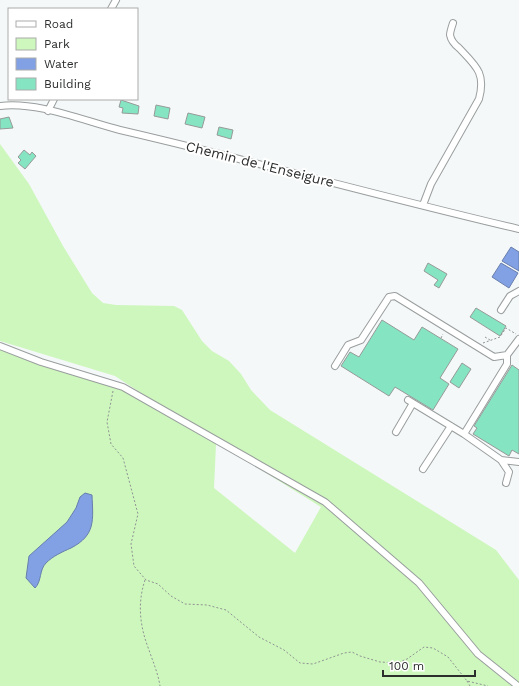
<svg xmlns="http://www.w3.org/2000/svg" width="519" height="686" font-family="'Work Sans',sans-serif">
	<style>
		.green { fill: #cdf7bc }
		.water { fill: #82a1e4; stroke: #687ead }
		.building { fill: #85e5c3; stroke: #969a98 }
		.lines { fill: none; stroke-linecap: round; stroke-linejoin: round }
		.minor-casing { stroke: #9a9e9e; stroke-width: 8 }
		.path { stroke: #909393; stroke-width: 1; stroke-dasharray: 2 2; stroke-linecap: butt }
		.minor { stroke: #fff; stroke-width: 6 }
		.labels { text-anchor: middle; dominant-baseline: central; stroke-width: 4; stroke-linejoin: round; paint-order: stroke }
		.street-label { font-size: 14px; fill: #2c2d2d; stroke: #fff }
	</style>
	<rect width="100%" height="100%" fill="#f4f8f8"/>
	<path class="green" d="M0 144 29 184 63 246 92 293 103 303 116 305 174 306 182 310 202 341 212 351 229 361 241 374 251 390 270 410 496 550 519 580V686H0V349L116 383 216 444 214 488 295 553 321 507 229 450 115 376 0 341Z"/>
	<path class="water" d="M511 247 519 252V271L502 261Z
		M501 263 518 273 509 288 492 277Z
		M85 493 92 495C93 520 96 535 71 548 62 552 53 556 46 563 39 570 42 581 35 588L26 578 29 556 67 522 76 508 80 497Z"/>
	<path class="building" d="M121 100 139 106 138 114 122 113 123 108 119 107Z
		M156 105 170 108 168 119 154 116Z
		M188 113 205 117 202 128 185 124Z
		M9 117 13 128 0 129V119Z
		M219 127 233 130 231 139 217 135Z
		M24 150 30 155 32 152 36 156 25 169 18 163 21 160 18 157Z
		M428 263 447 274 439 288 434 285 438 280 424 271Z
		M476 308 506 326 500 336 470 317Z
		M382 320 414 340 422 327 458 349 440 378 449 384 433 410 395 387 389 396 341 366 350 352 359 357Z
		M462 363 471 369 459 388 450 382Z
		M512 365 519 370V454L512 450 509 456 473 434 477 428 474 426Z"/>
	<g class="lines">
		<g class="minor-casing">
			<path id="minor" d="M111 9 116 0
				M0 106C37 101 84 121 120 130 254 161 386 198 519 229
				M48 111 54 99
				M423 205 431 184 479 99C486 73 476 66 459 48 455 45 451 40 450 35 450 32 452 26 453 23
				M501 310 510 296 519 291
				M0 346 41 362 123 387 325 502 419 583 478 654 518 686
				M335 366 348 345 361 340 389 297 395 296 494 357 507 355 519 339
				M408 400 464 434 501 460 519 462
				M396 432 413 403
				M464 434 507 364V355
				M501 460 509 472 506 483
				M423 469 451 426"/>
		</g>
		<path class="path" d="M485 337 490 340
			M441 338 443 334
			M483 343 500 337 506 328 516 334
			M113 391 107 422 111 444 123 458 138 514 131 544 134 566 146 580 158 584 171 596 185 604 207 605 226 610 259 637 284 650 300 663 313 664 344 653 352 652 360 656 380 662 397 663 407 659 424 647 433 648 448 657 467 681 488 686
			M145 580C137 604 140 627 149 650 153 662 158 673 160 686
			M467 681 470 686"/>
		<use href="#minor" class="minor"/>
	</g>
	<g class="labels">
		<g class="street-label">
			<text transform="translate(260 164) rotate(14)">Chemin de l'Enseigure</text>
		</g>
	</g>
	<rect x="8" y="8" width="130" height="92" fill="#ffffff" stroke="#ababab"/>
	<rect x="16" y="21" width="20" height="6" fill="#ffffff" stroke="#ababab"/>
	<text x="44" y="28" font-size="12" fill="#2c2d2d">Road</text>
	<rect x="16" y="38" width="20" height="12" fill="#cdf7bc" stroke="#ababab"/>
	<text x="44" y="48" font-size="12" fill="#2c2d2d">Park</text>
	<rect x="16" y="58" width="20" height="12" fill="#82a1e4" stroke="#ababab"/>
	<text x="44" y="68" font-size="12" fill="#2c2d2d">Water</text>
	<rect x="16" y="78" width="20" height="12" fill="#85e5c3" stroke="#ababab"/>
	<text x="44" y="88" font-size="12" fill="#2c2d2d">Building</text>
	<path d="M383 670v6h92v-6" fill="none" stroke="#2c2d2d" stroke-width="2"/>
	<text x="389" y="670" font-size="12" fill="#2c2d2d" stroke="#ffffff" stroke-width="3" paint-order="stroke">100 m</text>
</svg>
